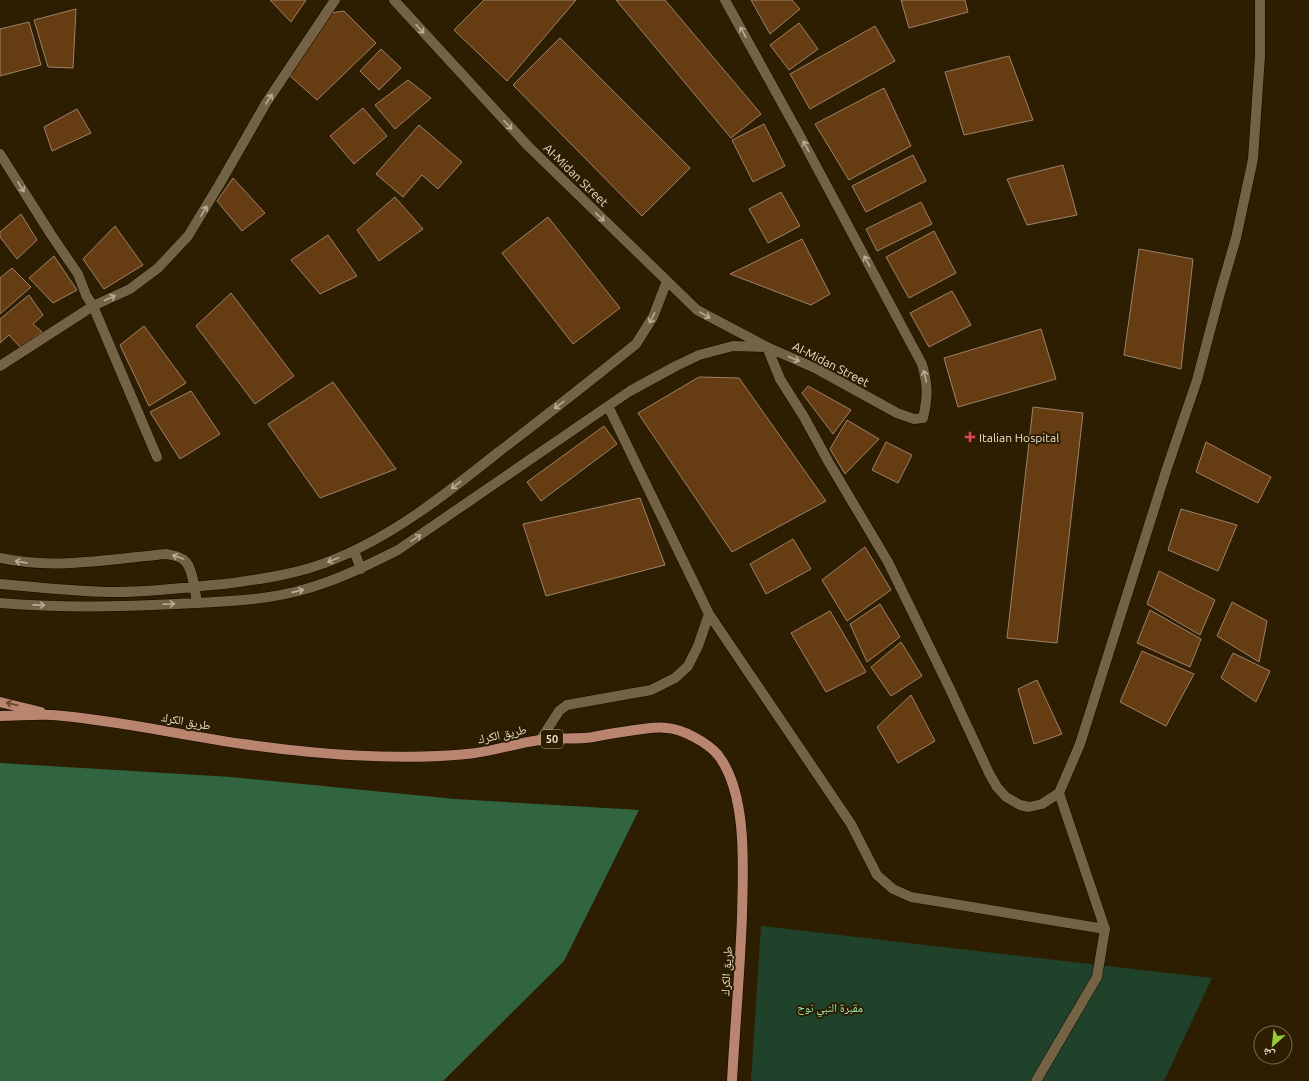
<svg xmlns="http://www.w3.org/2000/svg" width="1309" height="1081" font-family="Ubuntu,'Noto Naskh Arabic',sans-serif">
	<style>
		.green { fill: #20422b }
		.forest { fill: #316542 }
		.building { fill: #663d13; stroke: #9d8169 }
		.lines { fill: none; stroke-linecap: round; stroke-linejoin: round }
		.service-casing { stroke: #130800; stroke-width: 11 }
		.minor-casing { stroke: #130800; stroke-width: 11 }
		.primary-casing { stroke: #130800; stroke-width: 11 }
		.service { stroke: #736244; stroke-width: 10 }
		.minor { stroke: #736244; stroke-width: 10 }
		.primary { stroke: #b9856f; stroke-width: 10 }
		.oneway { stroke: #baad97 }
		.oneway2 { stroke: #65472d }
		.health-dot { fill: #e0444e; stroke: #2d1e01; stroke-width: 1.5 }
		.labels { text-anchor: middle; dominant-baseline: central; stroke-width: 4; stroke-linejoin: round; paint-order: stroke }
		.shield { fill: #2d1e01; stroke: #b1a590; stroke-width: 1 }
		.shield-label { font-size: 11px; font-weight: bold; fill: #e9dfce }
		.street-label { font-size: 12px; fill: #e9dfce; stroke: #2d1e01 }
		.poi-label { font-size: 12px; fill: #e9dfce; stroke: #2d1e01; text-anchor: start }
		.park-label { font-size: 12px; fill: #97e5ae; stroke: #2d1e01 }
	</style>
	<rect width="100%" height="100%" fill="#2d1e01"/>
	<path class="green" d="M761 926 1212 978 1164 1081H751Z"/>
	<path class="forest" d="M0 763 231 777 455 799 639 810 564 961 443 1081H0Z"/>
	<path class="building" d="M270 0H306L291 22Z
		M484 0H576L507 81 454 30Z
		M616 0H665L761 114 731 138Z
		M751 0H792L800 9 770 34Z
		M901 0H965L968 12 909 28Z
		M76 9 73 68 48 67 34 20Z
		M344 11 376 43 317 100 289 75 330 13Z
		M29 22 41 65 0 76V29Z
		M799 23 818 49 789 70 770 45Z
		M875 26 895 61 810 109 790 74Z
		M560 38 690 168 642 216 513 85Z
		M381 49 401 68 379 90 360 71Z
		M1009 56 1033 120 964 135 945 72Z
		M408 80 431 98 395 129 375 105Z
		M884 88 911 146 849 180 815 124Z
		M363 108 387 136 354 164 330 136Z
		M77 109 91 133 52 151 44 127Z
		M764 124 785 166 753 182 732 140Z
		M419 125 462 162 438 189 422 175 403 197 376 174Z
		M913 155 926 181 866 212 852 186Z
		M1063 165 1077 215 1027 225 1007 179Z
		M233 178 265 213 242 231 217 201Z
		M781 192 800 226 768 243 749 209Z
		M395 197 423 229 379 261 357 230Z
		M921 202 932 224 877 251 866 229Z
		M21 214 37 240 17 259 0 237V232Z
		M548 217 620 308 573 344 502 253Z
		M115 226 143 265 104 289 83 259Z
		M934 231 956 273 909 298 886 257Z
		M328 235 357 276 320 294 291 260Z
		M802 239 830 294 811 305 730 274Z
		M1139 249 1193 259 1181 369 1124 355Z
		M54 256 77 290 53 303 29 278Z
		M12 268 31 287 0 314V278Z
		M952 291 971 325 929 347 910 313Z
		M231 293 294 376 255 404 196 326Z
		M29 295 43 315 33 324 42 332 21 348 9 335 0 343V319Z
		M144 326 186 383 149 406 120 345Z
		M1041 329 1056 379 958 407 944 358Z
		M699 377 739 378 826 501 732 552 638 413Z
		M333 382 396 469 320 498 268 424Z
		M808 386 851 410 833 434 802 393Z
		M191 391 220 434 180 459 150 412Z
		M1033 407 1083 413 1057 643 1007 638Z
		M847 420 879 439 845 474 830 449Z
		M604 426 617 444 541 501 527 482Z
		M886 442 912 455 898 483 872 470Z
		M1206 442 1271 477 1258 503 1196 472Z
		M640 498 665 565 546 596 523 524Z
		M1181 509 1237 525 1218 571 1168 550Z
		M793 539 811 569 766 594 750 564Z
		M865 547 891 590 847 621 822 580Z
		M1159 571 1215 600 1200 635 1147 604Z
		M1232 602 1267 621 1259 662 1217 636Z
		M880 604 900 637 867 662 850 624Z
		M1150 610 1201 639 1190 667 1137 643Z
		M830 611 866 672 826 692 791 633Z
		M901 642 922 676 891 696 871 667Z
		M1142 651 1194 674 1166 726 1120 702Z
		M1233 653 1270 671 1256 702 1221 678Z
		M1037 680 1062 734 1034 744 1018 689Z
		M911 695 935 741 898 763 877 727Z"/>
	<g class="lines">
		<g class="service-casing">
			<path id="service" d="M1036 1081 1097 977 1105 929"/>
		</g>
		<g class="minor-casing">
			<path id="minor" d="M394 0 528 146 697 310 767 347 817 369 897 413 914 419 923 418C928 397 928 385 922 364L799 134 725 0
				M0 154 52 236 78 274 86 295 93 306 130 289 158 268 188 236 219 185 266 103 335 0
				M0 366 93 306 157 457
				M608 406 709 614 851 824 877 875 893 889 911 897 1105 929 1059 793
				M354 551 361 569
				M0 558C54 570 111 559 166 554 172 555 179 556 184 560 193 567 195 592 197 603
				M0 584C39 587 78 592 117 592 153 592 189 587 224 584 262 579 300 574 335 559 394 535 446 494 496 454 543 418 590 381 636 344L653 317 667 281
				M0 603C58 608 118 607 176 604 221 602 267 601 309 588 340 579 370 564 398 550L630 391 676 366 699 355 733 346 767 347 780 379 804 417 828 461 888 562 949 687 989 773 997 787 1006 797 1020 805 1029 807 1042 804 1059 793 1080 744 1167 468 1197 380 1220 293 1236 238 1253 159 1260 56V0
				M541 739 559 711 567 705 651 690 675 678 688 666 698 646 709 614"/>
		</g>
		<g class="primary-casing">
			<path id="primary" d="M0 702 41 712
				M0 716C18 716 36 714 53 715 117 720 180 735 243 744 317 754 393 761 467 754 492 752 515 743 540 740 557 737 575 740 593 737 607 734 621 732 635 730 646 729 656 726 667 728 683 729 708 743 718 755 748 794 743 869 742 916 740 971 735 1026 732 1081"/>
		</g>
		<use href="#service" class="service"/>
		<use href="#minor" class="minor"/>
		<use href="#primary" class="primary"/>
	</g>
	<defs><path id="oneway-shaft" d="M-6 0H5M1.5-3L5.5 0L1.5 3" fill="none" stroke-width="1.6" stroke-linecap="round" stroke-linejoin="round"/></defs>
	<g class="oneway">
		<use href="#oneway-shaft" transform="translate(420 29) rotate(48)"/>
		<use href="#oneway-shaft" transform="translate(743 32) rotate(-119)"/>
		<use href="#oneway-shaft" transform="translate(269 99) rotate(-57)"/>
		<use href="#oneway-shaft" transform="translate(508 125) rotate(48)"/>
		<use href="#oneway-shaft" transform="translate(806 146) rotate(-118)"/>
		<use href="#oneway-shaft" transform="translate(21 187) rotate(58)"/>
		<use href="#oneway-shaft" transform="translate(204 211) rotate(-59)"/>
		<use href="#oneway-shaft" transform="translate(600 217) rotate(44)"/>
		<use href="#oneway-shaft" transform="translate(867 261) rotate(-118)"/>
		<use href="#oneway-shaft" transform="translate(110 298) rotate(-25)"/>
		<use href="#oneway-shaft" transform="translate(705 315) rotate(29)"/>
		<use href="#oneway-shaft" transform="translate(652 318) rotate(117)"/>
		<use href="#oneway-shaft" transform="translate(794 359) rotate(24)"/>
		<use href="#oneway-shaft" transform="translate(925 376) rotate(-103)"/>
		<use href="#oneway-shaft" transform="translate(559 405) rotate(142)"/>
		<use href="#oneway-shaft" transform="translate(456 485) rotate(142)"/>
		<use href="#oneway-shaft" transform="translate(416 538) rotate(-34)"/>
		<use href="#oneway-shaft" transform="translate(178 557) rotate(-161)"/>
		<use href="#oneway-shaft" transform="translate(333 560) rotate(158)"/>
		<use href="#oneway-shaft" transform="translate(21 562) rotate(-172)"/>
		<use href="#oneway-shaft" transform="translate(298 591) rotate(-13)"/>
		<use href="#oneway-shaft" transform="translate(169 604) rotate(-3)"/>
		<use href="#oneway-shaft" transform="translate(39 605) rotate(1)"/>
	</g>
	<use class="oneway2" href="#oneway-shaft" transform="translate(12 704) rotate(-167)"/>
	<path class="health-dot" d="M968 431h4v4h4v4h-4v4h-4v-4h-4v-4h4z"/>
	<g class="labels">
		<rect class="shield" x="541" y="730" width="22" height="18" rx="3"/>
		<g class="shield-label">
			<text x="552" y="739">50</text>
		</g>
		<g class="street-label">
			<text transform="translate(576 175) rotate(44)">AI-Midan Street</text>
			<text transform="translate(831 364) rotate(27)">AI-Midan Street</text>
			<text transform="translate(186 721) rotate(10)">طريق الكرك</text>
			<text transform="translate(502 734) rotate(-12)">طريق الكرك</text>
			<text transform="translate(726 971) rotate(-87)">طريق الكرك</text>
		</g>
		<g class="poi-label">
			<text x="979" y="437">Italian Hospital</text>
		</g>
		<g class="park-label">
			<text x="830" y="1007">مقبرة النبي نوح</text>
		</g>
	</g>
	<g transform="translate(1273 1045) rotate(207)"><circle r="19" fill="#2d1e01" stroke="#786b53"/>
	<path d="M0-3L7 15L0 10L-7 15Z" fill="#98cb37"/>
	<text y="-6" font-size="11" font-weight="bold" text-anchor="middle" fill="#e9dfce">ش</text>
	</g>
</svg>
